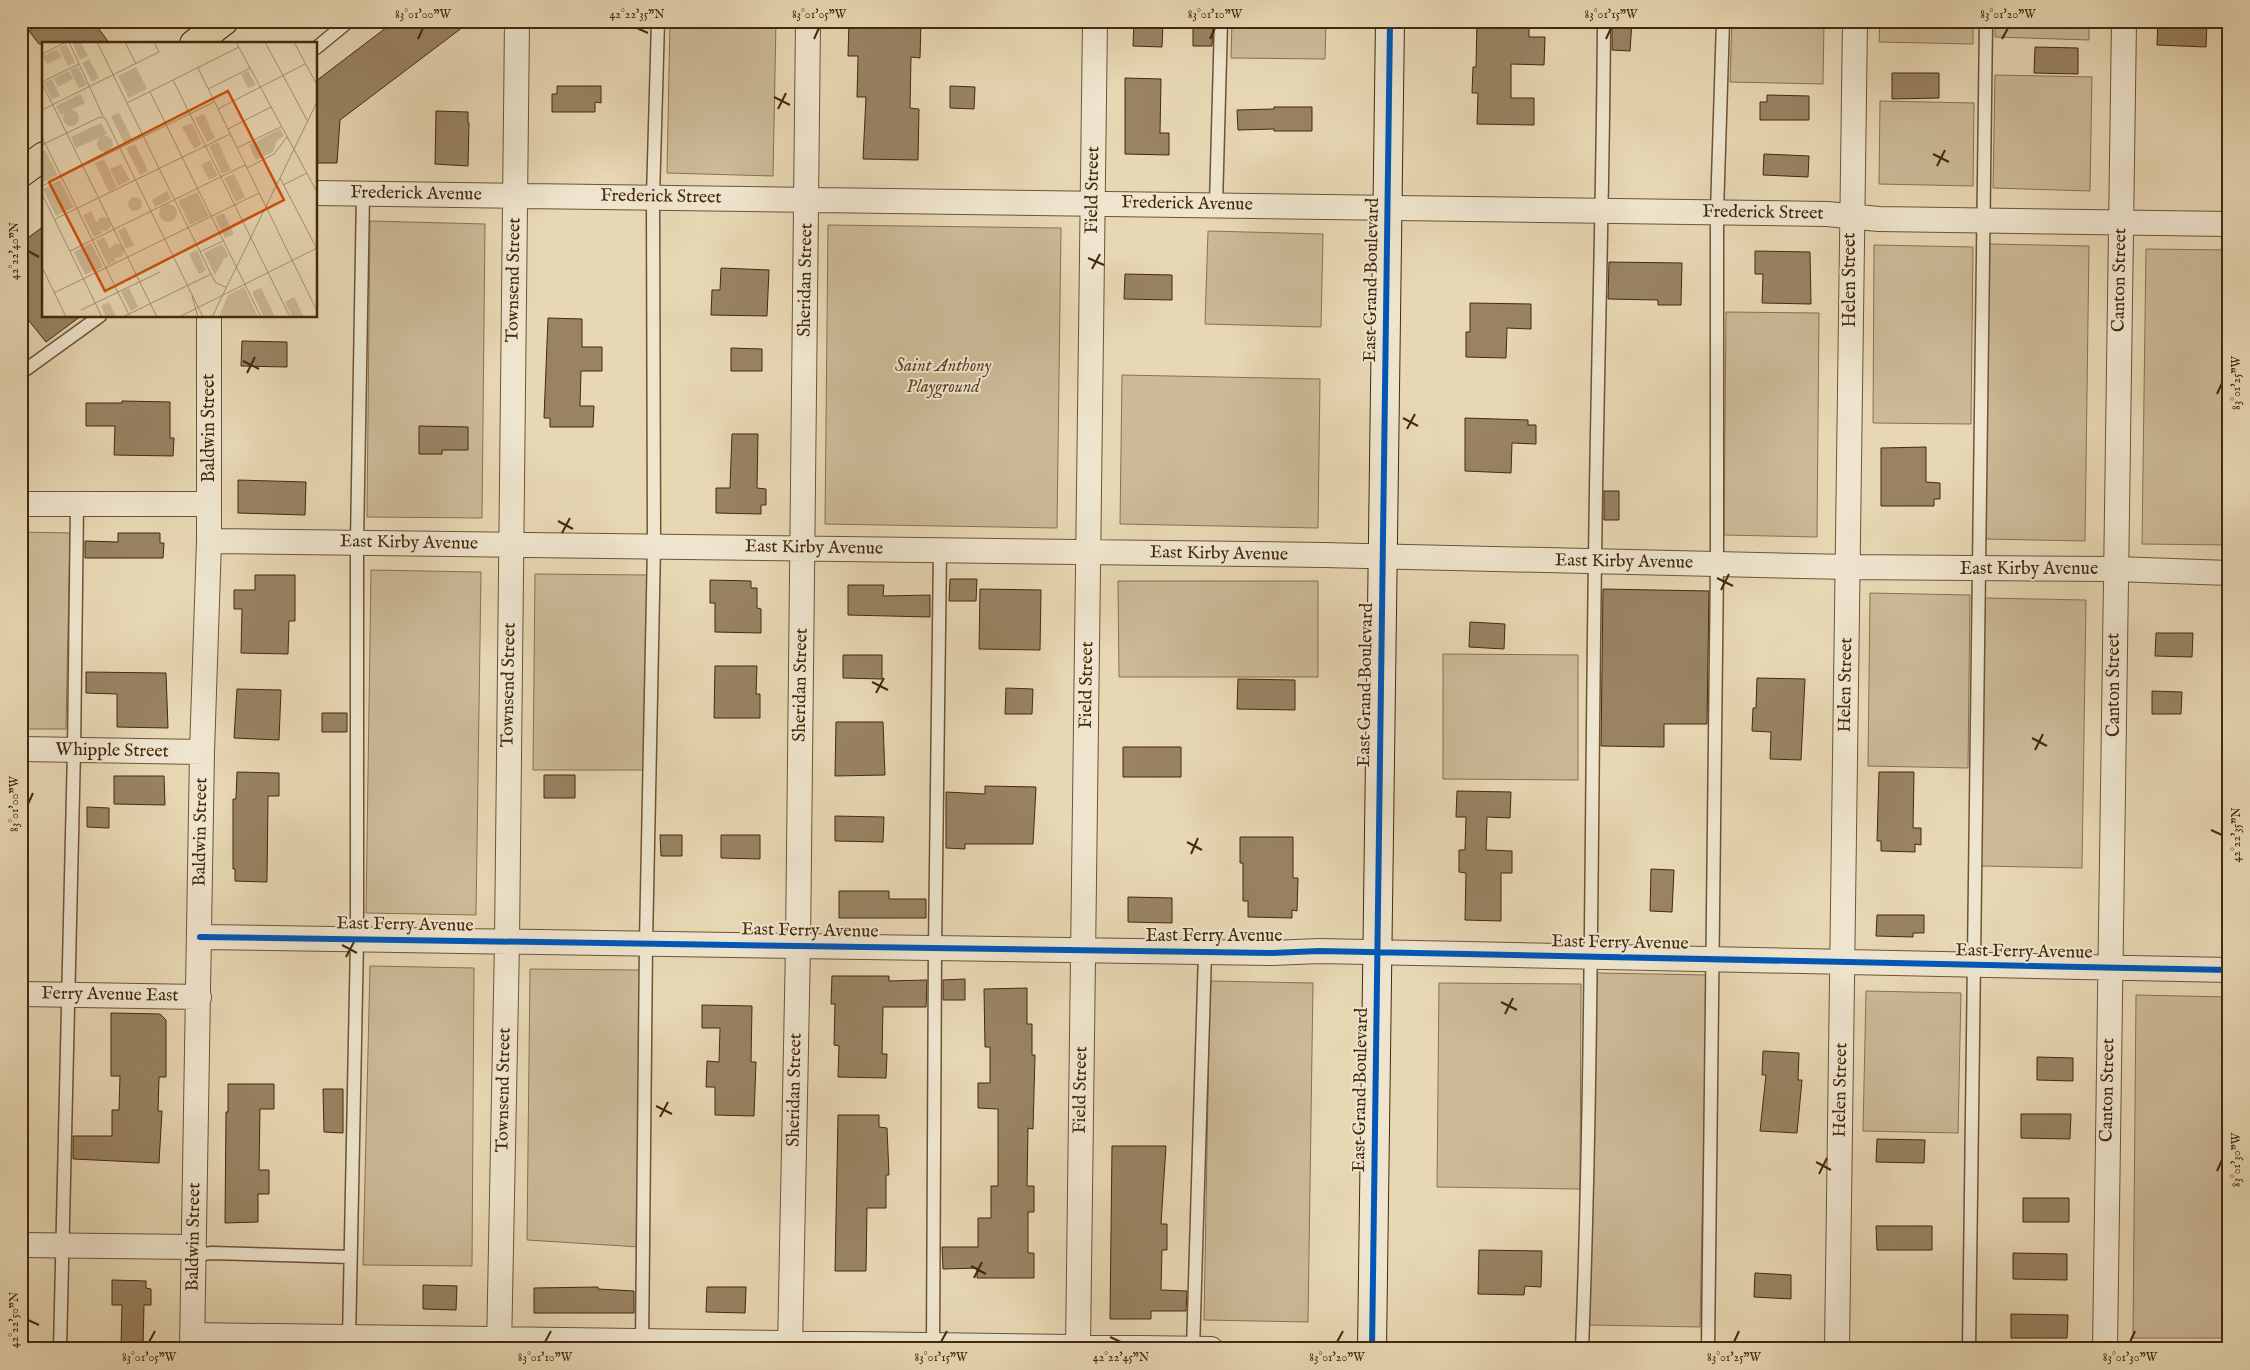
<svg xmlns="http://www.w3.org/2000/svg" width="2250" height="1370" font-family="'IM FELL English',serif">
	<style>
		.green { fill: #cbb997; stroke: #887152 }
		.building { fill: #998363; stroke: #44290c }
		.lines { fill: none; stroke-linecap: round; stroke-linejoin: round }
		.lane-casing { stroke: #6d5436; stroke-width: 15 }
		.street-casing { stroke: #6d5436; stroke-width: 26 }
		.secondary-casing { stroke: #44290c; stroke-width: 30 }
		.primary-casing { stroke: #44290c; stroke-width: 30 }
		.lane { stroke: #efe5ce; stroke-width: 12 }
		.street { stroke: #efe5ce; stroke-width: 24 }
		.secondary { stroke: #efe5ce; stroke-width: 28 }
		.primary { stroke: #e7d7b3; stroke-width: 28 }
		.cycleway-casing { stroke: #efe5ce; stroke-width: 9 }
		.cycleway { stroke: #0057b8; stroke-width: 6 }
		.ticks { fill: none; stroke: #44290c; stroke-width: 2 }
		.labels { text-anchor: middle; dominant-baseline: central; stroke-width: 4; stroke-linejoin: round; paint-order: stroke }
		.street-label { font-size: 18px; fill: #44290c; stroke: #efe5ce }
		.park-label { font-size: 18px; font-style: italic; fill: #5f4628; stroke: #efe5ce }
		.inset-road { fill: none; stroke: #a69170; stroke-width: 1 }
		.view { fill: #cf520c; fill-opacity: 0.15; stroke: #cf520c; stroke-width: 2.5 }
		.inset-edge { fill: none; stroke: #44290c; stroke-width: 2.5 }
		.neatline { fill: none; stroke: #44290c; stroke-width: 2 }
		.ticks-label { font-size: 12px; text-anchor: middle; fill: #44290c }
	</style>
	<rect width="100%" height="100%" fill="#e7d7b3"/>
	<filter id="stains"><feTurbulence type="fractalNoise" baseFrequency=".004" numOctaves="4"/><feColorMatrix values="0 0 0 0 .2 0 0 0 0 .09 0 0 0 0 .02 0 0 0 .5 -.17"/></filter>
	<radialGradient id="worn" r=".72"><stop offset=".6" stop-color="#630" stop-opacity="0"/><stop offset="1" stop-color="#630" stop-opacity=".3"/></radialGradient>
	<path class="green" d="M670 21H776L773 176 667 173Z
		M1232 21H1326L1325 59 1231 58Z
		M1732 21H1824L1823 84 1730 82Z
		M1880 21H1973V44L1879 42Z
		M1995 21H2089V40L1995 37Z
		M1995 75 2092 77 2090 191 1993 188Z
		M1880 101 1974 103 1973 186 1879 184Z
		M370 221 485 224 482 518 367 517Z
		M828 225 1061 228 1057 528 825 524Z
		M1208 231 1323 234 1321 327 1205 324Z
		M1989 244 2089 246 2085 541 1985 539Z
		M1874 245 1973 247 1971 424 1873 423Z
		M2146 249 2229 250V545L2142 544Z
		M1726 312 1819 313 1817 537 1724 535Z
		M1122 375 1320 379 1318 528 1120 524Z
		M21 532 70 533 66 729H21Z
		M371 570 481 572 476 915 366 913Z
		M535 574 648 575 644 770H533Z
		M1118 581H1318V677H1119Z
		M1870 593 1970 595 1968 768 1868 766Z
		M1985 598 2086 600 2082 868 1981 866Z
		M1443 654 1578 655V780L1443 779Z
		M370 966 474 968 472 1266 363 1265Z
		M530 969 640 970V1247L527 1240Z
		M1596 973 1707 975 1700 1327 1589 1325Z
		M1210 981 1313 983 1308 1322 1204 1320Z
		M1439 983 1581 984 1580 1189 1437 1187Z
		M1866 991 1961 993 1958 1133 1863 1131Z
		M2136 995 2229 997V1338H2133Z"/>
	<path class="building" d="M42 21H93L110 44H39L29 31Z
		M395 21H471L340 120 337 163H316V81Z
		M849 21H921L920 58 911 57 910 108 919 109 918 160 863 159 866 97H857L858 56H848Z
		M1477 21H1529V37H1545L1544 65 1511 64V98H1534V125L1477 124 1478 93H1472L1473 67H1476Z
		M1612 21H1632L1630 51 1612 50Z
		M2158 21 2207 23 2206 47 2157 45Z
		M1134 22 1163 23 1162 47 1133 46Z
		M1193 26H1213L1212 46H1193Z
		M2035 47 2078 48V74L2034 73Z
		M1892 73H1939V98L1892 99Z
		M1125 78 1161 79 1160 133H1169V155L1125 154Z
		M557 86H601V103L595 102V112H552V94H557Z
		M950 86 975 87 974 109 950 108Z
		M1767 95 1809 96V120H1760V102H1767Z
		M1274 107H1312V131H1274V129L1238 130 1237 110 1274 109Z
		M436 111 468 112V123H469L468 166 435 164Z
		M1764 154 1809 156 1808 177 1763 175Z
		M44 226V316H81L46 342 21 311V243Z
		M1755 251 1810 252 1811 304 1762 303 1763 274H1755Z
		M1609 262 1682 263 1681 305H1658V300L1608 299Z
		M721 268 769 270 767 316 711 315 712 290H720Z
		M1125 274 1172 275V300L1124 299Z
		M1470 303 1531 304V329L1507 328 1506 358 1466 357V332H1470Z
		M548 318 582 319V347H602V371H581L580 406H594L593 427H550V418H544Z
		M242 341 287 342V367L241 366Z
		M731 348 762 349V371H731Z
		M122 401 170 402V438H174L173 456 114 455 115 426H86V403H122Z
		M1465 418 1528 420V425H1536V444L1512 443 1511 473 1465 471Z
		M419 426 468 427V450H442V454H419Z
		M732 434H758L757 488 766 489V505H761V514L716 513V488H730Z
		M1926 447V482L1940 483V499H1934V506H1881V448Z
		M238 480 306 482 305 515 238 513Z
		M1604 491H1619V520H1604Z
		M118 533H160V543H164L163 558H85V541L118 542Z
		M255 575H295V621H289L288 654 241 653 242 609H234V590H255Z
		M950 579H977L976 601H949Z
		M710 580 751 581V588H757V608L761 609V633L715 632V603H710Z
		M848 585H884L883 596 930 595V617L848 615Z
		M980 589 1041 590 1040 650 979 649Z
		M1603 589 1709 591 1707 724H1664V747L1601 746Z
		M1470 622 1505 624 1504 649 1469 647Z
		M2156 633H2193L2192 657 2155 656Z
		M843 655H882V679L843 678Z
		M715 666H757L756 694H760V718H714Z
		M86 672 166 673 168 728 117 727V694L86 693Z
		M1757 678 1805 679 1801 760 1770 759 1771 732 1752 731 1753 708H1756Z
		M1238 679 1295 680V710L1237 709Z
		M1006 688 1033 689 1032 714H1005Z
		M237 689 281 690 279 740 234 738Z
		M2152 691 2182 692 2181 714H2152Z
		M322 713H347V732H322Z
		M836 722H883L885 775 835 776Z
		M1123 747H1181V777H1123Z
		M237 772 279 773V796H268L267 882 235 881V869H233V799H236Z
		M1879 772H1914L1913 828H1921V845L1915 844V852L1881 851V841H1877Z
		M544 775H575V798H544Z
		M114 776H164L165 805 114 804Z
		M985 786 1036 787 1033 844H965V849L946 848V792L985 794Z
		M1457 791 1511 792 1510 818 1487 817 1486 850 1512 851V873H1501V921L1465 920 1466 873 1459 872V850H1465L1466 817H1456Z
		M87 807 109 808V828L87 827Z
		M835 816 884 817 883 842 835 841Z
		M660 835H682V856H661Z
		M721 835H760V859L721 858Z
		M1240 837H1293V878H1298L1297 911 1292 910V918L1248 917V901H1243V863H1240Z
		M1651 869 1674 870 1672 912 1650 911Z
		M839 891H889V899H926V918H839Z
		M1128 897 1172 898V923L1128 922Z
		M1877 915H1924V933H1913V937L1876 936Z
		M832 976H889V981L927 980 926 1007H883L882 1054H887L886 1078 838 1077 839 1046 834 1045 835 1004H831Z
		M965 979V1000H943V980Z
		M1027 988V1024H1032V1055H1035L1033 1129 1028 1128 1027 1186H1034V1212H1028V1253H1034V1278H977V1268L943 1269 942 1247H978V1218H991V1186H998V1109L978 1108V1083H990V1047H985L984 989Z
		M702 1005 752 1006 751 1062H756L754 1116 715 1115V1087H706L707 1061 719 1062 720 1028H702Z
		M111 1013 160 1014 166 1020V1077H159L158 1111H162L159 1163 73 1159V1136H112V1110H119L120 1076H111Z
		M1763 1051 1799 1053 1798 1080H1802L1797 1133 1760 1131 1766 1075H1762Z
		M2037 1057 2073 1058V1081L2037 1080Z
		M228 1084H274V1109H260L259 1170H269V1194H258V1222L225 1223 226 1112H228Z
		M323 1089H343V1133L324 1132Z
		M2021 1114H2071L2070 1139 2021 1138Z
		M838 1115H879V1127L887 1128 889 1175H886V1208H867L866 1271H835Z
		M1877 1139 1925 1140 1924 1163 1876 1162Z
		M1112 1146H1166L1161 1224H1167V1250H1162L1161 1290 1187 1291 1186 1311H1151V1319H1110Z
		M2023 1198H2069V1222H2023Z
		M1876 1226H1932V1250H1877Z
		M1479 1250 1542 1251 1541 1287 1525 1286 1524 1295 1478 1294Z
		M2013 1253 2067 1254V1280L2013 1279Z
		M1755 1273 1791 1275V1299L1754 1297Z
		M112 1280 146 1281V1288L151 1289V1305H144L143 1346H121L122 1305H112Z
		M423 1285 457 1286 456 1310 423 1309Z
		M598 1287V1289L634 1291V1313H534V1288Z
		M707 1287H746L745 1313 706 1312Z
		M2011 1314 2068 1315 2067 1338H2011Z"/>
	<g class="lines">
		<g class="lane-casing">
			<path id="lane" d="M316 48 349 21
				M1216 205 1221 21
				M21 373 100 316
				M193 1255 212 1253 350 1257
				M349 1341 357 940V542L363 194
				M642 1346 646 943 654 546 653 197 658 21
				M60 1349 74 750 77 504
				M933 1349 935 948 940 549
				M1193 1349 1205 952
				M1582 1349C1592 1086 1591 824 1595 562 1597 381 1603 201 1604 21
				M1708 1349 1717 564V212L1723 21
				M1969 1349C1978 906 1977 464 1986 21"/>
		</g>
		<g class="street-casing">
			<path id="street" d="M316 193 1827 214 1879 219 2229 224
				M21 504H208
				M209 541 1323 555 1848 567 2115 569 2229 573
				M21 749 202 752
				M200 937 1272 953 1319 951 2229 970
				M21 994 199 997
				M21 1245 194 1247
				M192 1335 1211 1349
				M192 1349 202 752 209 541V316
				M499 1349 507 942 517 21
				M790 1349 798 946 808 21
				M1078 1349 1095 21
				M1837 1349 1855 21
				M2105 1349 2124 21"/>
		</g>
		<g class="secondary-casing">
			<path id="secondary" d="M1372 1349 1390 21"/>
		</g>
		<g class="primary-casing">
			<path id="primary" d="M194 44 224 21
				M21 173 44 156"/>
		</g>
		<use href="#lane" class="lane"/>
		<use href="#street" class="street"/>
		<use href="#secondary" class="secondary"/>
		<use href="#primary" class="primary"/>
		<g class="cycleway-casing">
			<path id="cycleway" d="M200 937 1272 953 1319 951 2229 970
				M1372 1349 1390 21"/>
		</g>
		<use href="#cycleway" class="cycleway"/>
	</g>
	<path class="ticks" d="M637 28 648 33M418 39 423 28M814 39 819 28M1210 39 1215 28M1606 39 1611 28M2002 39 2008 28M774 97 790 105M778 109 786 93M1933 154 1949 162M1937 166 1945 150M28 251 39 257M1088 258 1104 265M1092 269 1100 254M243 361 259 369M247 373 255 357M2217 394 2222 383M1403 418 1418 426M1407 429 1415 414M558 521 573 529M562 533 570 518M1717 578 1733 586M1721 590 1729 574M872 682 888 690M876 693 884 678M2032 738 2047 746M2035 750 2043 734M28 804 33 793M2211 830 2222 835M1187 842 1202 850M1191 854 1198 838M342 945 357 953M346 957 354 942M1501 1002 1517 1010M1505 1014 1513 998M656 1106 672 1114M660 1117 668 1102M1816 1162 1831 1170M2217 1171 2222 1160M1819 1174 1827 1158M971 1266 986 1274M974 1278 982 1262M28 1320 39 1325M1110 1337 1121 1342M149 1342 155 1331M545 1342 551 1331M941 1342 947 1331M1337 1342 1343 1331M1734 1342 1739 1331M2130 1342 2135 1331"/>
	<g class="labels">
		<g class="street-label">
			<text transform="translate(1093 190) rotate(-89)">Field Street</text>
			<text transform="translate(416 194) rotate(1)">Frederick Avenue</text>
			<text transform="translate(661 197) rotate(1)">Frederick Street</text>
			<text transform="translate(1187 204) rotate(1)">Frederick Avenue</text>
			<text transform="translate(1763 213) rotate(1)">Frederick Street</text>
			<text transform="translate(514 280) rotate(-89)">Townsend Street</text>
			<text transform="translate(806 280) rotate(-89)">Sheridan Street</text>
			<text transform="translate(1372 280) rotate(-89)">East Grand Boulevard</text>
			<text transform="translate(1850 280) rotate(-90)">Helen Street</text>
			<text transform="translate(2120 280) rotate(-89)">Canton Street</text>
			<text transform="translate(209 428) rotate(-90)">Baldwin Street</text>
			<text transform="translate(409 543) rotate(1)">East Kirby Avenue</text>
			<text transform="translate(814 548) rotate(1)">East Kirby Avenue</text>
			<text transform="translate(1219 554) rotate(1)">East Kirby Avenue</text>
			<text transform="translate(1624 562) rotate(1)">East Kirby Avenue</text>
			<text x="2029" y="569">East Kirby Avenue</text>
			<text transform="translate(509 685) rotate(-89)">Townsend Street</text>
			<text transform="translate(801 685) rotate(-89)">Sheridan Street</text>
			<text transform="translate(1087 685) rotate(-89)">Field Street</text>
			<text transform="translate(1366 685) rotate(-89)">East Grand Boulevard</text>
			<text transform="translate(1846 685) rotate(-89)">Helen Street</text>
			<text transform="translate(2114 685) rotate(-90)">Canton Street</text>
			<text transform="translate(112 751) rotate(1)">Whipple Street</text>
			<text transform="translate(201 832) rotate(-89)">Baldwin Street</text>
			<text transform="translate(405 925) rotate(1)">East Ferry Avenue</text>
			<text transform="translate(810 931) rotate(1)">East Ferry Avenue</text>
			<text x="1214" y="936">East Ferry Avenue</text>
			<text transform="translate(1620 943) rotate(1)">East Ferry Avenue</text>
			<text transform="translate(2024 952) rotate(1)">East Ferry Avenue</text>
			<text transform="translate(110 995) rotate(1)">Ferry Avenue East</text>
			<text transform="translate(504 1090) rotate(-89)">Townsend Street</text>
			<text transform="translate(795 1090) rotate(-89)">Sheridan Street</text>
			<text transform="translate(1081 1090) rotate(-89)">Field Street</text>
			<text transform="translate(1361 1090) rotate(-89)">East Grand Boulevard</text>
			<text transform="translate(1841 1090) rotate(-89)">Helen Street</text>
			<text transform="translate(2108 1090) rotate(-89)">Canton Street</text>
			<text transform="translate(194 1237) rotate(-89)">Baldwin Street</text>
		</g>
		<g class="park-label">
			<text x="943" y="366">Saint Anthony<tspan x="943" dy="21">Playground</tspan></text>
		</g>
	</g>
	<g transform="translate(42 42)">
		<rect width="275" height="275" fill="#e7d7b3"/>
		<path d="M30 0H39L46 14 38 18ZM24 2 33 20 26 24 17 6ZM15 7 20 15 5 22 0 14ZM47 17 57 36 50 40 40 21ZM36 25 45 43 37 46 28 28ZM94 25 105 47 87 56 76 34ZM27 29 31 37 16 45 12 36ZM206 29 214 43 206 46 199 32ZM10 37 18 54 10 57 2 41ZM38 52 43 61 19 73 14 64ZM21 76a8 8 0 1 1 16 0a8 8 0 1 1-16 0ZM77 71 90 97 82 101 69 74ZM162 72 173 96 165 100 153 76ZM59 81 65 92 34 106 29 95ZM150 81 160 102 152 107 140 85ZM238 87 242 94 235 99 231 110 214 118 207 103ZM55 102a8 8 0 1 1 16 0a8 8 0 1 1-16 0ZM176 100 189 128 180 132 167 104ZM93 102 106 129 98 133 84 106ZM3 108 16 133 0 141V109ZM62 117 75 145 67 150 53 121ZM168 118 176 134 167 138 159 123ZM79 122 88 138 76 144 68 127ZM192 132 203 155 194 160 182 136ZM18 138 32 165 14 174 1 147ZM125 149 129 157 113 165 110 158ZM155 150 167 174 148 183 136 159ZM86 162a7 7 0 1 1 14 0a7 7 0 1 1-14 0ZM117 171a9 9 0 1 1 18 0a9 9 0 1 1-18 0ZM49 169 60 191 52 195 41 173ZM182 171 192 192 183 196 173 175ZM55 182a7 7 0 1 1 14 0a7 7 0 1 1-14 0ZM83 185 92 203 84 207 76 189ZM62 195 74 219 66 223 54 199ZM49 201 61 225 53 229 42 205ZM180 202 187 214 182 217 173 233 162 211ZM68 209a7 7 0 1 1 14 0a7 7 0 1 1-14 0ZM40 206 51 229 43 233 32 210ZM155 208 164 228 157 232 147 212ZM202 245 216 275H177L186 253ZM87 246 96 265 89 269 79 250ZM219 246 233 275H222L210 250ZM252 255 262 275H250L243 260ZM67 260 74 275H64L59 264Z" fill="#cbb997"/>
		<path class="inset-road" d="M27 0 61 74M55 0 169 232 174 241 184 245M83 0 94 22M194 0 275 150M223 0 266 80M252 0 275 43M0 12 24 0M156 26 275 269M131 38 248 275M0 40 37 22M0 41 115 275M166 47 208 26M108 50 219 275M85 61 197 5M176 67 263 22M0 68 117 10 112 0M186 87 229 65M0 95 88 275M0 103 58 75 63 76 161 275M195 106 239 85M205 126 232 112 245 95M238 136 275 207M241 143 265 131M0 144 172 60M0 152 60 275M13 177 188 92M28 209 203 123M158 210 181 199M0 225 24 275M12 251 217 151M150 254 156 275M39 268 118 230M81 275 169 232M137 275 275 206M170 275 275 60"/>
		<path class="view" d="M186 49 242 158 63 249 7 140Z"/>
		<rect width="275" height="275" class="inset-edge"/>
	</g>
	<rect width="2250" height="1370" fill="none" stroke="#e7d7b3" stroke-width="55"/>
	<rect x="28" y="28" width="2194" height="1314" class="neatline"/>
	<g class="ticks-label">
		<text x="423" y="18">83°01'00"W</text>
		<text x="637" y="18">42°22'35"N</text>
		<text x="819" y="18">83°01'05"W</text>
		<text x="1215" y="18">83°01'10"W</text>
		<text x="1611" y="18">83°01'15"W</text>
		<text x="2008" y="18">83°01'20"W</text>
		<text transform="translate(14 251) rotate(-90)" y="4">42°22'40"N</text>
		<text transform="translate(2236 383) rotate(-90)" y="4">83°01'25"W</text>
		<text transform="translate(14 804) rotate(-90)" y="4">83°01'00"W</text>
		<text transform="translate(2236 835) rotate(-90)" y="4">42°22'35"N</text>
		<text transform="translate(2236 1160) rotate(-90)" y="4">83°01'30"W</text>
		<text transform="translate(14 1320) rotate(-90)" y="4">42°22'50"N</text>
		<text x="149" y="1361">83°01'05"W</text>
		<text x="545" y="1361">83°01'10"W</text>
		<text x="941" y="1361">83°01'15"W</text>
		<text x="1121" y="1361">42°22'45"N</text>
		<text x="1337" y="1361">83°01'20"W</text>
		<text x="1734" y="1361">83°01'25"W</text>
		<text x="2130" y="1361">83°01'30"W</text>
	</g>
	<rect width="100%" height="100%" filter="url(#stains)"/>
	<rect width="100%" height="100%" fill="url(#worn)"/>
</svg>
